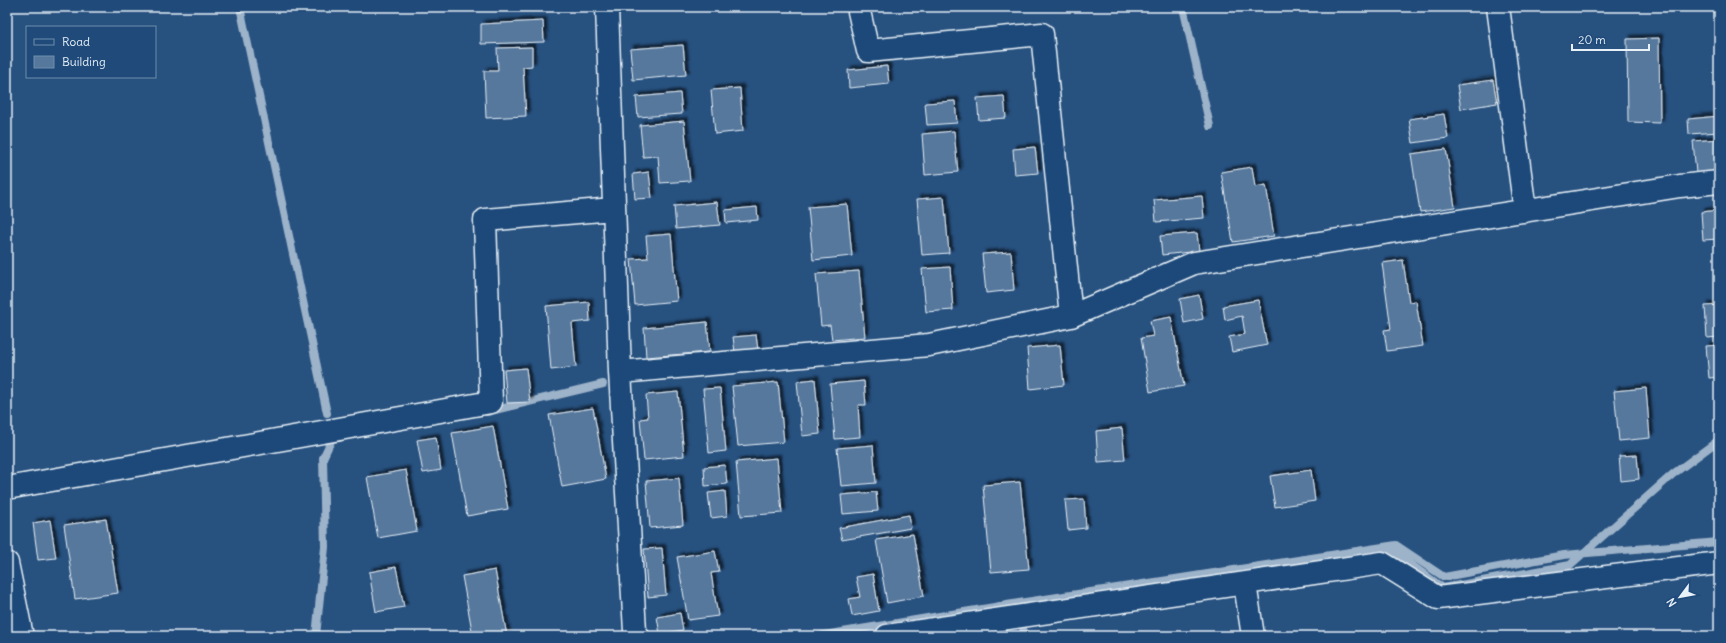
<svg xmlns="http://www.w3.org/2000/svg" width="1726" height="643" font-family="Delius,sans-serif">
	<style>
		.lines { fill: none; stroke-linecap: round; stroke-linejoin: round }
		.stream { stroke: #9db3c9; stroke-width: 8 }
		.building { fill: #57789d; stroke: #e8f1f8; filter: url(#shadow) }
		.street-casing { stroke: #e8f1f8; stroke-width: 25 }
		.street { stroke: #1f4a7a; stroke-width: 22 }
	</style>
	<defs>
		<filter id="shadow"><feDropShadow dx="3.5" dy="-3.5" stdDeviation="1" flood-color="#0009"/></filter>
	</defs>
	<rect width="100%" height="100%" fill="#27517f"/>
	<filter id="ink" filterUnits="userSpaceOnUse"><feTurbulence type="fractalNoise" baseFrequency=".025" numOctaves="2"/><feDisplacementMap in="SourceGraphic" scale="8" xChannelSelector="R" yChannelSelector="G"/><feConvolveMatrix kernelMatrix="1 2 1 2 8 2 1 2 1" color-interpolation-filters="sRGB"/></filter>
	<g filter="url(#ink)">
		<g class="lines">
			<path class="stream" d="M240 7 327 413
				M1183 7 1210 126
				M487 412 603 384
				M1378 555 1395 553 1443 588 1570 565 1673 474 1719 440
				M1022 617 1024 636
				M316 636 325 547 323 458 332 439 340 438
				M818 636 1019 603 1396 545 1444 577 1564 555 1719 542"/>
		</g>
		<path class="building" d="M543 21 544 42 481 44V24Z
			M1659 38 1660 123 1628 122 1627 39Z
			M683 45 686 75 633 80 630 49Z
			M532 47V66L523 67 526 116 486 118 484 71H498L497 48Z
			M887 66 889 84 849 88 848 70Z
			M1493 80 1497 103 1461 109 1457 85Z
			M740 88 743 131 715 134 711 90Z
			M680 93 682 114 638 117 636 97Z
			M1004 96 1006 118 979 120 977 98Z
			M955 101 957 123 927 125 925 103Z
			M1444 114 1448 138 1413 143 1409 119Z
			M1719 116V132L1689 134 1688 119Z
			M684 121 690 181 660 183 658 156 643 157 640 125Z
			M954 131 958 172 925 175 922 134Z
			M1719 139V171L1696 173 1693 141Z
			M1035 147 1038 173 1015 175 1013 149Z
			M1446 149 1455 207 1420 212 1411 154Z
			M1252 167 1255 187 1266 185 1274 236 1233 242 1221 172Z
			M649 172 652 198 635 199 633 174Z
			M1202 196 1204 218 1156 222 1154 200Z
			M944 197 949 253 922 255 917 199Z
			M717 202 720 225 676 229 674 206Z
			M847 204 852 256 813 260 808 207Z
			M757 207 758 220 726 223 725 210Z
			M1719 210V239L1703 240 1701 212Z
			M1197 233 1199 251 1162 255 1160 236Z
			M671 234 677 301 635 305 631 259 648 258 646 236Z
			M1011 252 1014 290 986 293 982 254Z
			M1403 260 1409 302 1416 301 1423 346 1387 351 1384 330 1391 329 1382 263Z
			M950 267 953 310 926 312 922 269Z
			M859 271 865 337 832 340 830 325 821 326 816 274Z
			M1199 295 1203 319 1184 323 1180 299Z
			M1258 300 1267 345 1232 352 1229 337 1245 334 1242 316 1225 320 1223 306Z
			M589 302 590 321 572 323 576 367 551 370 546 306Z
			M1719 305V337L1707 338 1705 306Z
			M1171 317 1184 386 1150 392 1141 338 1153 336 1150 321Z
			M707 322 710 352 646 357 644 328Z
			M756 335 758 350 735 352 733 337Z
			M1060 345 1064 385 1030 389 1027 348Z
			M1719 345V377L1709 378 1706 346Z
			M526 368 530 402 507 403 504 370Z
			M815 379 820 434 802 436 797 381Z
			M864 381 866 405H858L860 437 835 439 830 384Z
			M778 382 784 442 738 446 732 386Z
			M720 388 726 451 709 453 703 389Z
			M1646 388 1650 438 1619 441 1614 391Z
			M678 392 684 456 644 460 640 419 648 418 646 395Z
			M593 408 606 479 562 487 549 415Z
			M493 426 508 509 467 516 452 433Z
			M1122 428 1125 460 1098 462 1096 431Z
			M436 437 441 470 423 473 417 440Z
			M873 445 876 483 841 486 837 448Z
			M1637 455 1639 479 1621 481 1619 456Z
			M777 458 782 513 741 516 736 462Z
			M725 465 727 484 705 486 704 467Z
			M406 470 417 531 378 538 367 477Z
			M1311 470 1315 501 1275 507 1270 476Z
			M679 478 683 525 650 528 646 481Z
			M1020 482 1029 569 991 572 983 485Z
			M725 491 727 516 711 518 708 493Z
			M876 492 878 511 843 514 841 495Z
			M1084 499 1086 528 1068 530 1065 500Z
			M909 515 911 528 842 540 839 528Z
			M106 519 118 593 75 599 64 525Z
			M50 520 56 558 38 560 33 523Z
			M913 534 924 596 887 603 876 540Z
			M662 548 666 595 648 597 644 549Z
			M715 551 719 572 711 573 718 616 688 620 677 557Z
			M396 567 404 607 376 612 369 572Z
			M495 570 507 636H473L462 576Z
			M873 574 879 611 852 616 849 599 860 597 856 577Z
			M680 613 683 630 660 634 657 617Z"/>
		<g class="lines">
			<g class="street-casing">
				<path id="street" d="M607 7 620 372 635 631 638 636
					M858 7 868 51 1042 34 1071 316
					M1498 7 1525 211
					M620 372 929 345 1071 316 1194 263 1680 186 1719 182
					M7 488 491 402 485 220 613 209
					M7 563 22 636
					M1245 584 1253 636
					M887 636 1382 563 1438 598 1719 563"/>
			</g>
			<use href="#street" class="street"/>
		</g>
	</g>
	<rect width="1726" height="643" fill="none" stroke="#1f4a7a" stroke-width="24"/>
	<rect x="12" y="12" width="1702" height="619" fill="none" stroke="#e8f1f8" stroke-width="1.5" filter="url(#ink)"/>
	<rect x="26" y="26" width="130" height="52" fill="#1f4a7a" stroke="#6f8dac"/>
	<rect x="34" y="39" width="20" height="6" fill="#1f4a7a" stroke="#6f8dac"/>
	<text x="62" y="46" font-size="12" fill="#e8f1f8">Road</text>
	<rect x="34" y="56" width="20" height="12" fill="#57789d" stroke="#6f8dac"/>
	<text x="62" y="66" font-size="12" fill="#e8f1f8">Building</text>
	<g transform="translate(1680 597) rotate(238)" stroke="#1f4a7a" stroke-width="3" paint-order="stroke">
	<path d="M0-3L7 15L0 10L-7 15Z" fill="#e8f1f8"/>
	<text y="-6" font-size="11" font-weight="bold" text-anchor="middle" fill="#e8f1f8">N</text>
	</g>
	<path d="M1572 44v6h77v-6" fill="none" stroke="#e8f1f8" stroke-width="2"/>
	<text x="1578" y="44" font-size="12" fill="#e8f1f8" stroke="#1f4a7a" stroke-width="3" paint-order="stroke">20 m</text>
</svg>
